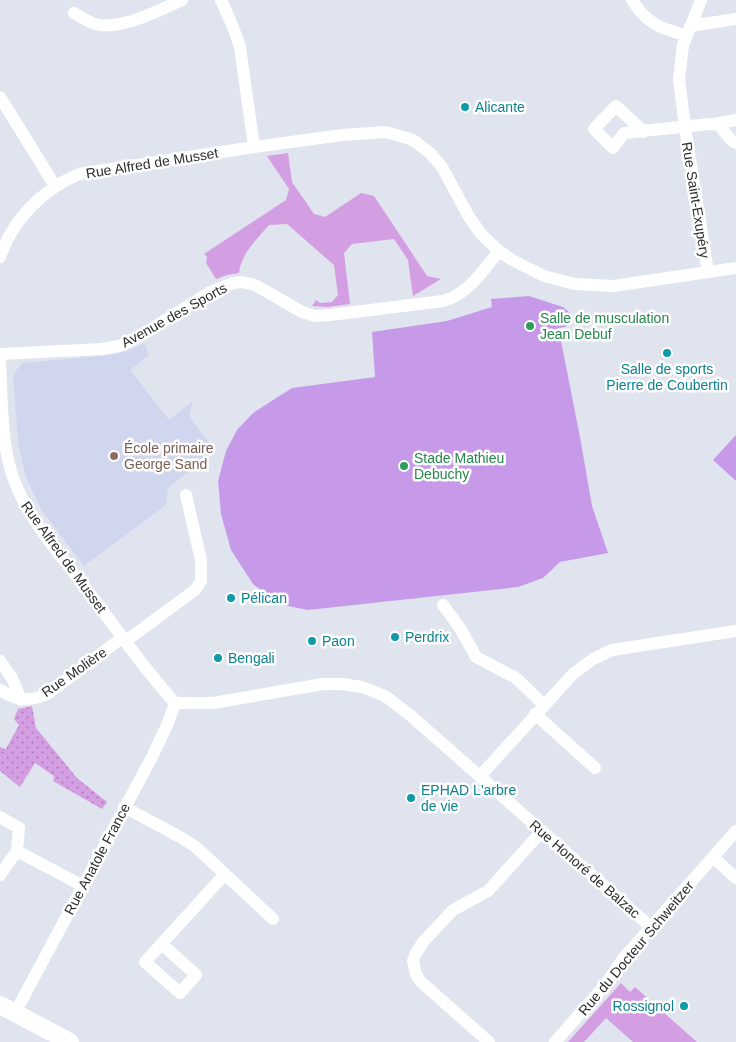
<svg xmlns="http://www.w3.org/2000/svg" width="736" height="1042" font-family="Helvetica,sans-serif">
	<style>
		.education { fill: #d0d6ee }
		.grass { fill: #d49ee2 }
		.park { fill: url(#park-dots) }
		.pitch { fill: #c79ae9 }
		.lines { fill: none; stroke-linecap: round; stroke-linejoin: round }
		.street { stroke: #fff; stroke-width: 12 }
		.secondary { stroke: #fff; stroke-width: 18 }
		.culture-dot { fill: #0f9aa8; stroke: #fff; stroke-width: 2 }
		.leisure-dot { fill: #2e9e5b; stroke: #fff; stroke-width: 2 }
		.education-dot { fill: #8d6e63; stroke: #fff; stroke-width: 2 }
		.labels { text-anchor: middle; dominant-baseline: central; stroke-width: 5; stroke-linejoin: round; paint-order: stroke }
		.culture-label { font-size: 14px; fill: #0d838f; stroke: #fff; text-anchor: start }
		.street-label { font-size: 14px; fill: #2d2d2d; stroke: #fff }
		.leisure-label { font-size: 14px; fill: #27864d; stroke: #fff; text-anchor: start }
		.education-label { font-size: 14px; fill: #785e54; stroke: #fff; text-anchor: start }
	</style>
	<defs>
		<pattern id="park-dots" width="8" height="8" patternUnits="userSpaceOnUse" patternTransform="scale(1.25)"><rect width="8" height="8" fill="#d49ee2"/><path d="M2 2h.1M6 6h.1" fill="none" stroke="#ac81b8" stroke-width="1.8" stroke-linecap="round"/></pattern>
	</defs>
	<rect width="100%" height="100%" fill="#e0e4ee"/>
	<path class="education" d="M144 343 149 355 130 370 169 420 193 401 189 417 211 445 206 458 168 488 166 505 84 566 41 509 26 477 18 442 13 375 22 363 111 355 128 351Z"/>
	<path class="grass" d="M288 153 292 182 314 214 325 217 361 193 374 196 427 276 441 279 413 296 408 260 394 239 352 244 344 253 350 304 328 307 312 306 316 300 320 303 332 302 338 295 334 265 287 224 269 225C256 240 241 254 239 273L227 275 216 279 206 263 207 257 204 254 286 200 289 189 267 156Z
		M621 983 630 992 635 987 697 1042H633L606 1018 584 1042H568Z"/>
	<path class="park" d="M32 706 36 728 77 778 107 802 102 809 53 781 54 776 35 763 20 787 0 771V747L6 749 19 725 14 719 18 709Z"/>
	<path class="pitch" d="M529 296 563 307 571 314 569 324 565 327 559 328 560 336 580 437 592 506 608 553 560 562 543 578 518 587 308 610 278 604 253 584 231 550 221 514 218 481 226 451 237 430 253 413 292 388 375 377 372 332 447 321 492 307 491 299Z
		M736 435V481L713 460Z"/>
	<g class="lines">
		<path class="street" d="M221 0 233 27 240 47 254 147
			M632 0C646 23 661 29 686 35
			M701 0 683 45 679 79 685 127 708 272
			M74 13C81 17 87 21 95 24 121 31 159 10 182 0
			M690 26 736 19
			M0 97 55 186
			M714 124 736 120
			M644 132 616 106 594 129 613 148 624 133 709 124 719 125 731 140 736 143
			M0 257C13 219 42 190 79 174L254 147 342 135 386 132 413 140 430 153 442 167 469 217 482 235 499 251 512 260 544 276 574 284 613 286 736 268
			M0 354 102 349 119 346 137 338 210 292 233 283 241 282 255 285 302 312 315 316 330 315 443 301C469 294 483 270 499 251
			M0 362C2 395 1 439 11 471 25 518 62 556 91 595 118 631 144 669 175 703
			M443 605 460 628 476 657 516 678 544 705
			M126 641 195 590 201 581V560L186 495
			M0 661 12 678 21 700
			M0 690C17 701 31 702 49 693L123 637
			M175 703H213L323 684H342L362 687 385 696 410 715 651 927
			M535 714 595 768
			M480 776 573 674 593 659 612 650 736 631
			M124 807 180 837 196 847 273 919
			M0 817 19 828 17 851
			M713 857 736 878
			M0 875 17 851 83 886
			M162 944 196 975 180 993 145 962 225 874
			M15 1013 153 755 168 723 175 703
			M489 1042 420 981 416 974 413 961 415 955 423 942 453 910 488 891 542 831
			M555 1042 605 985 622 960 736 831"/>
		<path class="secondary" d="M0 1005 70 1042"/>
	</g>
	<g class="culture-dot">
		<circle cx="465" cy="107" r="5"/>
		<circle cx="667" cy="353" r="5"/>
		<circle cx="231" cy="598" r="5"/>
		<circle cx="395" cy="637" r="5"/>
		<circle cx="312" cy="641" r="5"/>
		<circle cx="218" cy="658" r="5"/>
		<circle cx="411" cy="798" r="5"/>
		<circle cx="684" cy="1006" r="5"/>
	</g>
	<g class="leisure-dot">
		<circle cx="530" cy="326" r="5"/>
		<circle cx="404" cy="466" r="5"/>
	</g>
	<circle class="education-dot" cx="114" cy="456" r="5"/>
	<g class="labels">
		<g class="culture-label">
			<text x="475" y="107">Alicante</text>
			<text x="667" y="369" text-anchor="middle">Salle de sports<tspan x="667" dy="16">Pierre de Coubertin</tspan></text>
			<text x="241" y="598">Pélican</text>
			<text x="405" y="637">Perdrix</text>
			<text x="322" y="641">Paon</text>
			<text x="228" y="658">Bengali</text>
			<text x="421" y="790">EPHAD L'arbre<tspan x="421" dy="16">de vie</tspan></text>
			<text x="674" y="1006" text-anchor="end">Rossignol</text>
		</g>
		<g class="street-label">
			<text transform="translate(152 163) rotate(-9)">Rue Alfred de Musset</text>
			<text transform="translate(696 200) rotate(81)">Rue Saint-Exupéry</text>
			<text transform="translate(174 315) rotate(-29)">Avenue des Sports</text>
			<text transform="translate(64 557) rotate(54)">Rue Alfred de Musset</text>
			<text transform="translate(74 672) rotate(-35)">Rue Molière</text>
			<text transform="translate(97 859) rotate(-62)">Rue Anatole France</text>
			<text transform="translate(585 869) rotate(41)">Rue Honoré de Balzac</text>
			<text transform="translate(636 948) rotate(-50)">Rue du Docteur Schweitzer</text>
		</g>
		<g class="leisure-label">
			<text x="540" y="318">Salle de musculation<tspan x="540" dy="16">Jean Debuf</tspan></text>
			<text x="414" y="458">Stade Mathieu<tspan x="414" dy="16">Debuchy</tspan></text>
		</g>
		<g class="education-label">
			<text x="124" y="448">École primaire<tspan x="124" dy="16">George Sand</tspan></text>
		</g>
	</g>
</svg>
